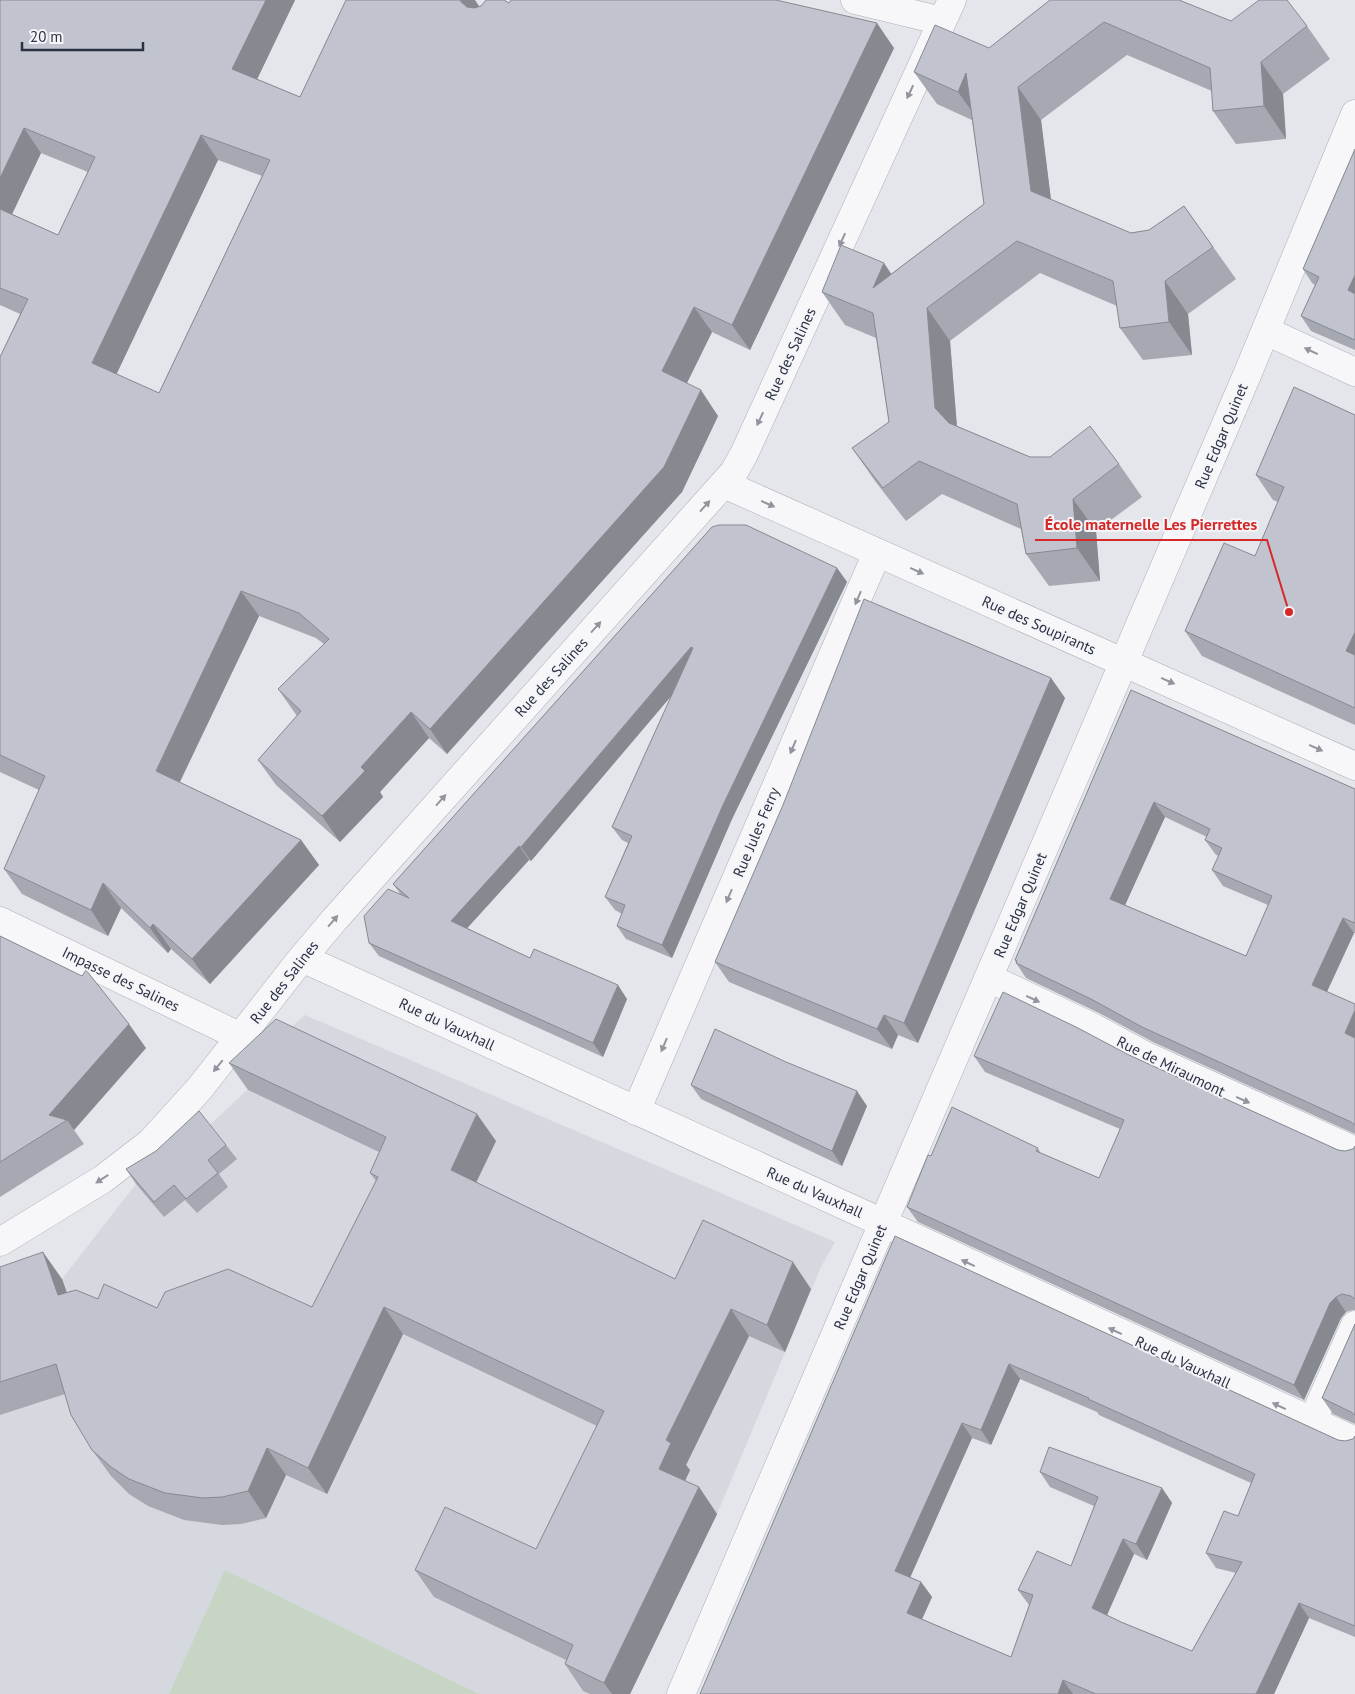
<svg xmlns="http://www.w3.org/2000/svg" width="1355" height="1694" font-family="'PT Sans',sans-serif">
	<style>
		.built { fill: #d6d8e0 }
		.green { fill: #c7d5c5 }
		.lines { fill: none; stroke-linecap: round; stroke-linejoin: round }
		.minor-casing { stroke: #adafb9; stroke-width: 29 }
		.minor { stroke: #f7f7fa; stroke-width: 28 }
		.wall { fill: #a6a9b1; fill-rule: evenodd }
		.shaded-wall { fill: #878990 }
		.building { fill: #c1c4ce; stroke: #878990; fill-rule: evenodd }
		.oneway { fill: #92949e }
		.labels { text-anchor: middle; dominant-baseline: central; stroke-width: 4; stroke-linejoin: round; paint-order: stroke }
		.street-label { font-size: 15px; fill: #2c3043; stroke: #f4f5f8 }
		.leader { fill: none; stroke: #d62828; stroke-width: 2 }
		.callout-dot { fill: #d62828; stroke: #f4f5f8; stroke-width: 2 }
		.callout-label { font-size: 16px; text-anchor: middle; font-weight: bold; fill: #d62828; stroke: #f4f5f8; stroke-width: 4; stroke-linejoin: round; paint-order: stroke }
	</style>
	<rect width="100%" height="100%" fill="#e4e6eb"/>
	<path class="built" d="M305 1015 835 1242 821 1267 717 1514 630 1694H0V1301L62 1279 136 1184 166 1166 247 1090 262 1059 278 1038Z"/>
	<path class="green" d="M225 1570 239 1577 479 1694H169Z"/>
	<g class="lines">
		<g class="minor-casing">
			<path id="minor" d="M855 0 942 21
				M1266 331 1355 372
				M724 484 1355 766
				M0 921 241 1037
				M302 958 883 1223 1355 1441
				M989 978 1094 1028 1146 1056 1355 1151
				M636 1111 877 553
				M0 1242 103 1179 151 1142 200 1088 302 958 335 919 734 472 744 454 952 0
				M1312 1422 1355 1325
				M681 1694 1247 375 1355 114"/>
		</g>
		<use href="#minor" class="minor"/>
	</g>
	<path class="wall" d="M0 0H295L257 79 300 97 479 7 509 3 894 48 750 350 712 332 687 383 718 416 682 492 447 754 429 738 380 792 383 797 340 842 276 785 258 760 297 716 278 689 324 644 316 638 259 616 180 782 301 840 319 865 210 984 171 949 168 953 121 908 108 936 22 894 4 869 39 790 0 772V357L20 314 0 305ZM41 153 88 172 58 235 12 214ZM218 160 262 176 159 393 116 374Z
		M1050 0 1231 21 1307 26 1330 59 1283 94 1286 139 1236 144 1213 111 1212 91 1127 55 1041 120 1051 200 1131 233 1149 230 1184 206 1236 279 1188 314 1192 355 1143 360 1120 328 1117 306 1040 273 950 341 957 426 1030 457 1119 464 1142 497 1096 531 1100 581 1049 586 1026 554 1021 529 942 494 906 521 875 481 852 448 889 422 876 338 845 325 822 292 891 274 984 204 972 120 937 104 914 72 989 48Z
		M1355 149V350L1311 331 1301 316 1315 285 1312 283 1303 269Z
		M1355 415V725L1202 656 1185 631 1255 556 1278 502 1273 500 1256 475Z
		M712 527 837 568 847 582 732 819 672 958 626 939 617 926 622 914 615 910 605 897 628 843 622 840 612 827 672 695 531 861 529 860 467 928 530 958 627 999 603 1057 379 956 369 943 401 895 393 884Z
		M1051 678 1065 698 918 1043 898 1035 892 1049 729 982 715 962Z
		M1131 690 1355 789V933H1354L1327 992 1355 1004V1134L1153 1042 1101 1014 1026 978 1016 963V962L1015 960ZM1165 817 1207 837 1205 840 1216 855 1219 856 1212 870 1223 886 1268 905 1246 956 1125 905Z
		M0 936 146 1048 74 1130 84 1144 0 1197Z
		M1129 1055 1338 1150 1345 1151 1353 1149 1355 1146V1310H1353L1346 1312 1341 1318 1304 1400 918 1222 907 1207 931 1156 1038 1148 1041 1154 1099 1178 1120 1129 985 1072 974 1056Z
		M229 1063 496 1141 476 1183 675 1279 811 1289 785 1352 749 1336 686 1465 690 1470 685 1481 699 1487 717 1514 630 1694H590L583 1691 565 1664 566 1660 434 1597 415 1570 536 1549 597 1426 403 1334 327 1494 286 1475 266 1518 241 1524 222 1525 184 1520 148 1506 129 1494 111 1476 92 1450 65 1394 0 1415V1267L62 1279 67 1293 98 1299 157 1308 312 1307 376 1181 370 1173 379 1152 248 1090Z
		M691 1085 867 1106 842 1166 701 1099Z
		M226 1145 237 1159 219 1174 228 1187 197 1213 185 1200 164 1217 136 1184 126 1169Z
		M895 1236 1338 1440 1345 1441 1353 1439 1355 1436V1637L1309 1618 1274 1694H700ZM1020 1379 1097 1412 1099 1415 1251 1483 1238 1516 1206 1553 1216 1568 1236 1573 1192 1651 1121 1622 1107 1615 1134 1554 1147 1560 1172 1503 1162 1488 1040 1472 1050 1487 1094 1506 1071 1566 1018 1590 1029 1605 1011 1657 922 1619 932 1597 921 1582 910 1577 972 1438 991 1445Z
		M1355 1324V1424L1333 1414 1322 1398Z"/>
	<path class="shaded-wall" d="M266 0H295L250 94 232 69Z
		M460 0H475L479 6 476 19Z
		M877 23 894 48 750 350 732 325Z
		M1261 62 1283 94 1286 139 1264 106Z
		M966 73 981 124 958 92Z
		M1018 87 1041 120 1054 224 1031 191Z
		M24 128 41 153 5 229 0 221V178Z
		M201 135 218 160 110 388 92 363Z
		M884 263 906 296 873 288Z
		M1355 275V300L1348 290Z
		M1165 281 1188 314 1192 355 1169 322Z
		M694 307 712 332 680 397 662 371Z
		M927 308 950 341 958 441 935 408Z
		M701 390 718 416 682 492 447 754 430 729Z
		M1073 499 1096 531 1100 581 1077 548Z
		M837 568 847 582 732 819 672 958 662 945 723 805Z
		M241 591 259 616 173 796 156 771Z
		M1355 632V664L1346 651Z
		M691 647 701 661 531 861 521 847Z
		M1051 678 1065 698 918 1043 904 1023Z
		M411 712 429 738 380 792 383 797 340 842 322 816 361 767Z
		M1154 802 1165 817 1121 914 1110 899Z
		M301 840 319 865 210 984 192 959Z
		M519 846 529 860 461 935 451 921Z
		M103 883 121 908 108 936 91 910Z
		M1343 918 1354 933 1323 1000 1312 985Z
		M153 924 171 949 168 953 150 928Z
		M618 985 627 999 603 1057 593 1043Z
		M1355 1010V1048L1345 1033Z
		M884 1015 898 1035 892 1049 877 1029Z
		M129 1024 146 1048 74 1130 67 1120 49 1115Z
		M857 1091 867 1106 842 1166 832 1151Z
		M477 1114 496 1141 469 1197 451 1170Z
		M43 1252 62 1279 77 1322 58 1295Z
		M793 1262 811 1289 785 1352 767 1325Z
		M1336 1297 1346 1312 1341 1318 1304 1400 1294 1385 1330 1303Z
		M384 1307 403 1334 327 1494 308 1468Z
		M731 1309 749 1336 686 1465 690 1470 678 1496 659 1469 666 1440Z
		M1009 1364 1020 1379 991 1445 981 1430Z
		M962 1423 972 1438 906 1587 895 1571Z
		M267 1448 286 1475 266 1518 248 1491Z
		M699 1487 717 1514 630 1694H612L604 1683Z
		M1162 1488 1172 1503 1147 1560 1136 1544Z
		M1123 1539 1134 1554 1103 1624 1092 1608Z
		M921 1582 932 1597 918 1628 907 1613Z
		M1299 1603 1309 1618 1274 1694H1256Z
		M1063 1680 1073 1694H1058Z"/>
	<path class="building" d="M0 0H266L232 69 300 97 346 0H460L461 2 467 7 474 8 481 6 486 0H504L509 3 511 0H776L877 23 732 325 694 307 662 371 701 390 664 467 430 729 411 712 361 767 365 771 322 816 258 760 301 711 278 689 329 639 299 613 241 591 156 771 301 840 192 959 153 924 150 928 103 883 91 910 4 869 45 776 0 755V357L28 299 0 288V209L58 235 95 157 24 128 0 178ZM201 135 270 160 159 393 92 363Z
		M1050 0H1179L1231 21 1259 0H1287L1307 26 1261 62 1264 106 1213 111 1210 68 1104 22 1018 87 1031 191 1131 233 1149 230 1184 206 1213 247 1165 281 1169 322 1120 328 1113 281 1017 241 927 308 935 408 949 423 1030 457H1050L1090 426 1119 464 1073 499 1077 548 1026 554 1017 504 919 461 883 488 852 448 889 422 873 313 822 292 841 245 884 263 873 288 984 204 966 73 958 92 914 72 935 25 989 48Z
		M1355 149V275L1348 290 1355 294V340L1301 316 1319 277 1303 269Z
		M1294 387 1355 415V632L1346 651 1355 655V708L1185 631 1224 543 1255 556 1284 487 1256 475Z
		M719 525H746L837 568 723 805 662 945 617 926 625 905 605 897 632 836 612 827 693 648 691 647 521 847 519 846 451 921 530 958 534 949 618 985 593 1043 369 943 364 916 388 889 409 898 393 884 712 527Z
		M864 599 1051 678 904 1023 884 1015 877 1029 715 962 783 805Z
		M1131 690 1355 789V923L1343 918 1312 985 1355 1004V1010L1345 1033 1355 1038V1125L1351 1122 1142 1027 1091 999 1016 963 1017 961 1015 960ZM1154 802 1210 829 1205 840 1222 848 1212 870 1272 896 1246 956 1110 899Z
		M0 936 82 976 86 970 129 1024 49 1115 67 1120 0 1162Z
		M1003 992 1076 1027 1129 1055 1338 1150 1345 1151 1353 1149 1355 1146V1299L1351 1296 1342 1294 1336 1297 1330 1303 1294 1385 907 1207 928 1155 931 1156 952 1107 1038 1148 1036 1151 1099 1178 1124 1120 974 1056Z
		M276 1019 477 1114 451 1170 675 1279 703 1220 793 1262 767 1325 731 1309 666 1440 671 1443 659 1469 699 1487 604 1683 565 1664 573 1645 415 1570 445 1507 536 1549 604 1411 384 1307 308 1468 267 1448 248 1491 222 1497 203 1498 165 1493 129 1479 111 1467 92 1450 71 1415 56 1364 0 1382V1267L43 1252 58 1295 76 1290 98 1299 104 1284 157 1308 165 1292 228 1269 312 1307 378 1177 370 1173 386 1137 229 1063Z
		M715 1029 786 1062 857 1091 832 1151 691 1085Z
		M199 1111 226 1145 208 1160 218 1173 186 1199 174 1185 154 1202 126 1169 156 1151Z
		M895 1236 1338 1440 1345 1441 1353 1439 1355 1436V1626L1299 1603 1256 1694H1096L1063 1680 1058 1694H700ZM1009 1364 1089 1398 1088 1399 1255 1474 1238 1516 1224 1511 1206 1553 1242 1562 1192 1651 1121 1622 1092 1608 1123 1539 1136 1544 1162 1488 1049 1447 1040 1472 1098 1497 1071 1566 1037 1551 1018 1590 1033 1595 1011 1657 907 1613 921 1582 895 1571 962 1423 981 1430Z
		M1355 1324V1415L1351 1412 1322 1398Z"/>
	<defs><path id="oneway-solid" d="M-6-.8H1V-3.2L6.5 0L1 3.2V.8H-6Z" transform="scale(1.25)"/></defs>
	<g class="oneway">
		<use href="#oneway-solid" transform="translate(910 92) rotate(115)"/>
		<use href="#oneway-solid" transform="translate(842 240) rotate(115)"/>
		<use href="#oneway-solid" transform="translate(1311 351) rotate(-155)"/>
		<use href="#oneway-solid" transform="translate(760 419) rotate(115)"/>
		<use href="#oneway-solid" transform="translate(768 504) rotate(24)"/>
		<use href="#oneway-solid" transform="translate(705 506) rotate(-48)"/>
		<use href="#oneway-solid" transform="translate(917 571) rotate(24)"/>
		<use href="#oneway-solid" transform="translate(858 598) rotate(113)"/>
		<use href="#oneway-solid" transform="translate(596 627) rotate(-48)"/>
		<use href="#oneway-solid" transform="translate(1168 681) rotate(24)"/>
		<use href="#oneway-solid" transform="translate(793 747) rotate(113)"/>
		<use href="#oneway-solid" transform="translate(1316 748) rotate(24)"/>
		<use href="#oneway-solid" transform="translate(441 800) rotate(-48)"/>
		<use href="#oneway-solid" transform="translate(729 896) rotate(113)"/>
		<use href="#oneway-solid" transform="translate(333 921) rotate(-49)"/>
		<use href="#oneway-solid" transform="translate(1033 999) rotate(25)"/>
		<use href="#oneway-solid" transform="translate(664 1045) rotate(113)"/>
		<use href="#oneway-solid" transform="translate(218 1066) rotate(129)"/>
		<use href="#oneway-solid" transform="translate(1243 1100) rotate(24)"/>
		<use href="#oneway-solid" transform="translate(102 1179) rotate(147)"/>
		<use href="#oneway-solid" transform="translate(968 1263) rotate(-155)"/>
		<use href="#oneway-solid" transform="translate(1115 1331) rotate(-155)"/>
		<use href="#oneway-solid" transform="translate(1279 1406) rotate(-155)"/>
	</g>
	<g class="labels">
		<g class="street-label">
			<text transform="translate(790 354) rotate(-65)">Rue des Salines</text>
			<text transform="translate(1221 436) rotate(-67)">Rue Edgar Quinet</text>
			<text transform="translate(1039 625) rotate(24)">Rue des Soupirants</text>
			<text transform="translate(551 677) rotate(-48)">Rue des Salines</text>
			<text transform="translate(756 832) rotate(-67)">Rue Jules Ferry</text>
			<text transform="translate(1020 905) rotate(-67)">Rue Edgar Quinet</text>
			<text transform="translate(121 979) rotate(26)">Impasse des Salines</text>
			<text transform="translate(284 982) rotate(-52)">Rue des Salines</text>
			<text transform="translate(447 1024) rotate(25)">Rue du Vauxhall</text>
			<text transform="translate(1171 1066) rotate(26)">Rue de Miraumont</text>
			<text transform="translate(815 1192) rotate(24)">Rue du Vauxhall</text>
			<text transform="translate(860 1277) rotate(-67)">Rue Edgar Quinet</text>
			<text transform="translate(1183 1362) rotate(25)">Rue du Vauxhall</text>
		</g>
	</g>
	<path class="leader" d="M1289 612L1267 540H1035"/>
	<circle class="callout-dot" cx="1289" cy="612" r="5"/>
	<g class="callout-label">
		<text x="1151" y="530">École maternelle Les Pierrettes</text>
	</g>
	<path d="M22 42v8h121v-8" fill="none" stroke="#2c3043" stroke-width="2.5"/>
	<text x="30" y="42" font-size="15" fill="#2c3043" stroke="#f4f5f8" stroke-width="4" paint-order="stroke">20 m</text>
</svg>
